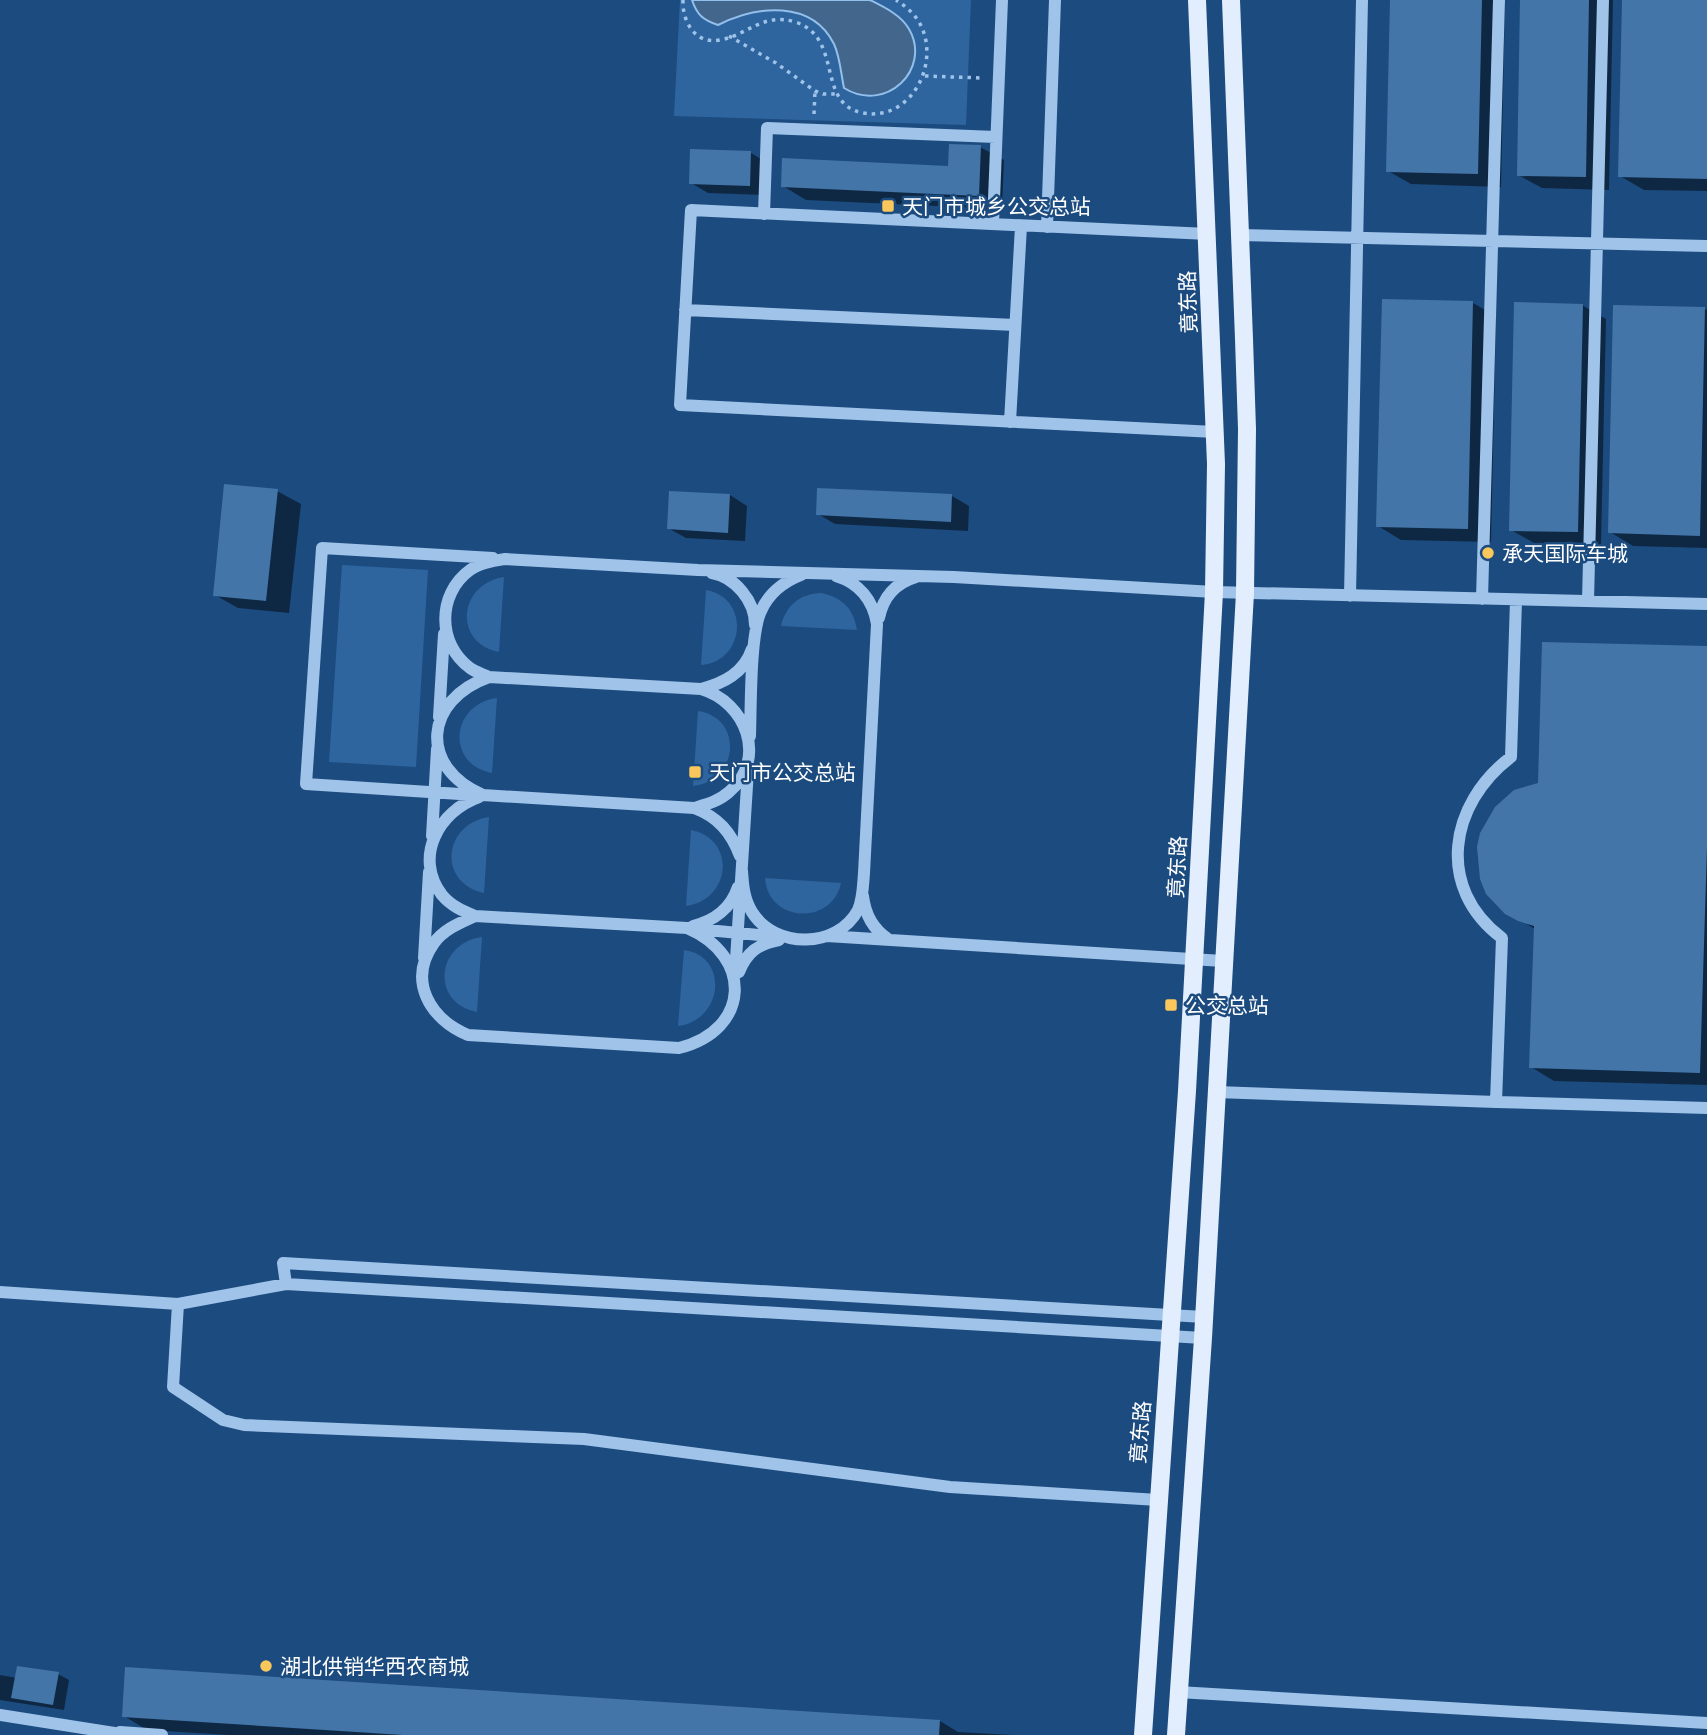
<svg xmlns="http://www.w3.org/2000/svg" width="1707" height="1735" font-family="'PT Sans','Noto Sans SC',sans-serif">
	<style>
		.green { fill: #2e659e }
		.water { fill: #43668d; stroke: #92bfeb; stroke-width: 2 }
		.shadow { fill: #0007 }
		.building { fill: #4475a9 }
		.lines { fill: none; stroke-linecap: round; stroke-linejoin: round }
		.path { stroke: #9fc3e9; stroke-width: 3.5; stroke-dasharray: 3.5 5; stroke-linecap: butt }
		.minor { stroke: #9fc3e9; stroke-width: 12 }
		.major { stroke: #e2eefe; stroke-width: 18 }
		.poi-dot { fill: #fac75c; stroke: #1c4b7f; stroke-width: 2.5 }
		.labels { text-anchor: middle; dominant-baseline: central; stroke-width: 5; stroke-linejoin: round; paint-order: stroke }
		.poi-label { font-size: 21px; fill: #fff; stroke: #1c4b7f; text-anchor: start }
		.street-label { font-size: 21px; fill: #fff; stroke: #1c4b7f }
	</style>
	<rect width="100%" height="100%" fill="#1c4b7f"/>
	<path class="green" d="M680 0H971L966 125 674 116Z
		M342 565 428 570 416 767 329 762Z
		M504 577 499 652C453 643 458 584 504 577Z
		M706 590C751 598 745 662 701 665Z
		M821 593C842 597 854 609 857 630L781 626C786 605 800 594 821 593Z
		M497 698 492 773C445 764 451 704 497 698Z
		M698 711C744 718 739 781 693 786Z
		M489 817 484 893C437 883 443 824 489 817Z
		M691 830C737 839 731 900 686 906Z
		M765 878 841 883C832 926 768 923 765 878Z
		M482 937 477 1012C430 1003 436 943 482 937Z
		M684 950C729 956 724 1020 678 1026Z"/>
	<path class="water" d="M692 0H870C884 7 901 15 909 29 932 69 886 114 844 88 841 74 840 57 834 44 812 0 757 5 718 25 703 20 697 15 692 0Z"/>
	<path class="shadow" d="M1392 0H1505L1501 187 1411 184 1388 171Z
		M1522 0H1613L1609 190 1542 188 1518 175Z
		M1624 0H1707V191L1644 190 1620 176Z
		M980 147 1004 160 1002 209 806 200 783 186 950 168Z
		M751 153 768 163 767 195 708 193 691 183Z
		M1473 303 1496 316 1491 542 1401 540 1378 526Z
		M1582 305 1606 319 1601 544 1534 543 1511 530Z
		M1704 309 1707 310V548L1633 546 1610 532Z
		M277 491 301 504 289 613 238 608 215 595Z
		M730 495 747 506 745 541 686 538 668 528Z
		M952 496 969 506 968 531 835 524 818 514Z
		M1707 647V1085L1554 1081 1531 1067 1535 929 1506 912 1539 784Z
		M58 1674 69 1680 64 1710 0 1700V1675L17 1678Z
		M124 1716 940 1721 958 1732 1013 1735H229L147 1730Z"/>
	<path class="building" d="M1390 0H1482L1478 174 1386 172Z
		M1520 0H1589L1586 177 1517 176Z
		M1622 0H1707V179L1618 177Z
		M949 144 981 145 979 196 781 187 782 158 948 166Z
		M690 149 751 151 750 186 689 184Z
		M1382 299 1473 301 1468 529 1376 527Z
		M1514 302 1583 304 1578 532 1509 531Z
		M1613 305 1705 307 1700 536 1608 533Z
		M224 484 278 489 266 601 213 596Z
		M817 488 952 494 951 522 816 515Z
		M669 491 730 494 728 533 667 529Z
		M1542 642 1707 646V847L1700 1073 1529 1068 1534 926 1518 921 1505 914 1486 894 1480 879 1477 847 1480 833 1495 807 1514 790 1538 783Z
		M17 1666 59 1672 53 1705 11 1698Z
		M125 1667 940 1720 939 1735H403L122 1717Z"/>
	<g class="lines">
		<path class="path" d="M683 0C682 21 695 45 720 40 748 35 763 12 795 22 844 37 815 104 863 113 912 122 942 61 919 22 913 12 905 6 896 0
			M729 36 776 63 815 91 823 94H837
			M925 76 983 78
			M814 114 815 91"/>
		<path class="minor" d="M764 214 767 128 996 137
			M993 224 1002 0
			M1047 227 1055 0
			M1208 234 691 210 680 405 1215 432
			M1240 235 1707 246
			M685 310 1015 325
			M1010 422 1021 226
			M712 573C735 577 755 601 755 625
			M1350 596 1362 0
			M1482 599 1499 0
			M1516 600 1511 757C1449 804 1435 888 1502 938L1496 1102 1707 1108
			M1588 601 1603 0
			M879 618C883 597 896 583 916 577
			M489 677C424 700 418 767 483 795L694 808C707 804 719 801 729 792 768 759 746 702 701 689L489 677C483 674 475 672 470 668 437 644 437 594 470 570 480 563 493 561 505 559L698 570 954 577 1214 592 1707 604
			M701 689C724 683 744 673 752 649
			M439 717 444 634
			M750 736C751 707 750 634 761 611 769 593 783 582 801 575
			M475 795 306 784 322 548 493 558
			M479 797C439 811 413 857 442 895 451 906 463 911 475 916L687 928 780 937
			M694 808C718 817 731 832 740 856
			M432 836 437 749
			M742 871C743 886 744 899 752 912 775 949 837 949 858 910 863 899 863 885 864 873L877 624C873 600 859 583 836 576
			M863 896C865 914 873 929 888 939
			M475 916C460 923 444 929 434 943 407 981 430 1019 468 1035L679 1048C751 1030 753 956 687 928
			M693 926C714 921 731 908 738 887
			M827 936 1223 961
			M424 958 429 872
			M739 972C747 952 758 944 779 940
			M735 975 748 770
			M1216 1092 1496 1102
			M0 1292 178 1304 173 1387 223 1420 244 1425 584 1439 950 1487 1158 1500
			M178 1304 286 1284
			M1203 1338 286 1284 283 1263 1204 1317
			M1178 1692 1707 1723
			M0 1715 127 1735
			M120 1732 162 1735"/>
		<path class="major" d="M1143 1735 1187 1091 1214 592 1216 464 1197 0
			M1176 1735 1203 1338 1245 593 1247 429 1244 339 1231 0"/>
	</g>
	<g class="poi-dot">
		<rect x="881" y="199" width="14" height="14" rx="3.5"/>
		<circle cx="1488" cy="553" r="7"/>
		<rect x="688" y="765" width="14" height="14" rx="3.5"/>
		<rect x="1164" y="998" width="14" height="14" rx="3.5"/>
		<circle cx="266" cy="1666" r="7"/>
	</g>
	<g class="labels">
		<g class="poi-label">
			<text x="902" y="206">天门市城乡公交总站</text>
			<text x="1502" y="553">承天国际车城</text>
			<text x="709" y="772">天门市公交总站</text>
			<text x="1185" y="1005">公交总站</text>
			<text x="280" y="1666">湖北供销华西农商城</text>
		</g>
		<g class="street-label">
			<text transform="translate(1188 302) rotate(-92)">竟东路</text>
			<text transform="translate(1177 867) rotate(-87)">竟东路</text>
			<text transform="translate(1140 1432) rotate(-85)">竟东路</text>
		</g>
	</g>
</svg>
